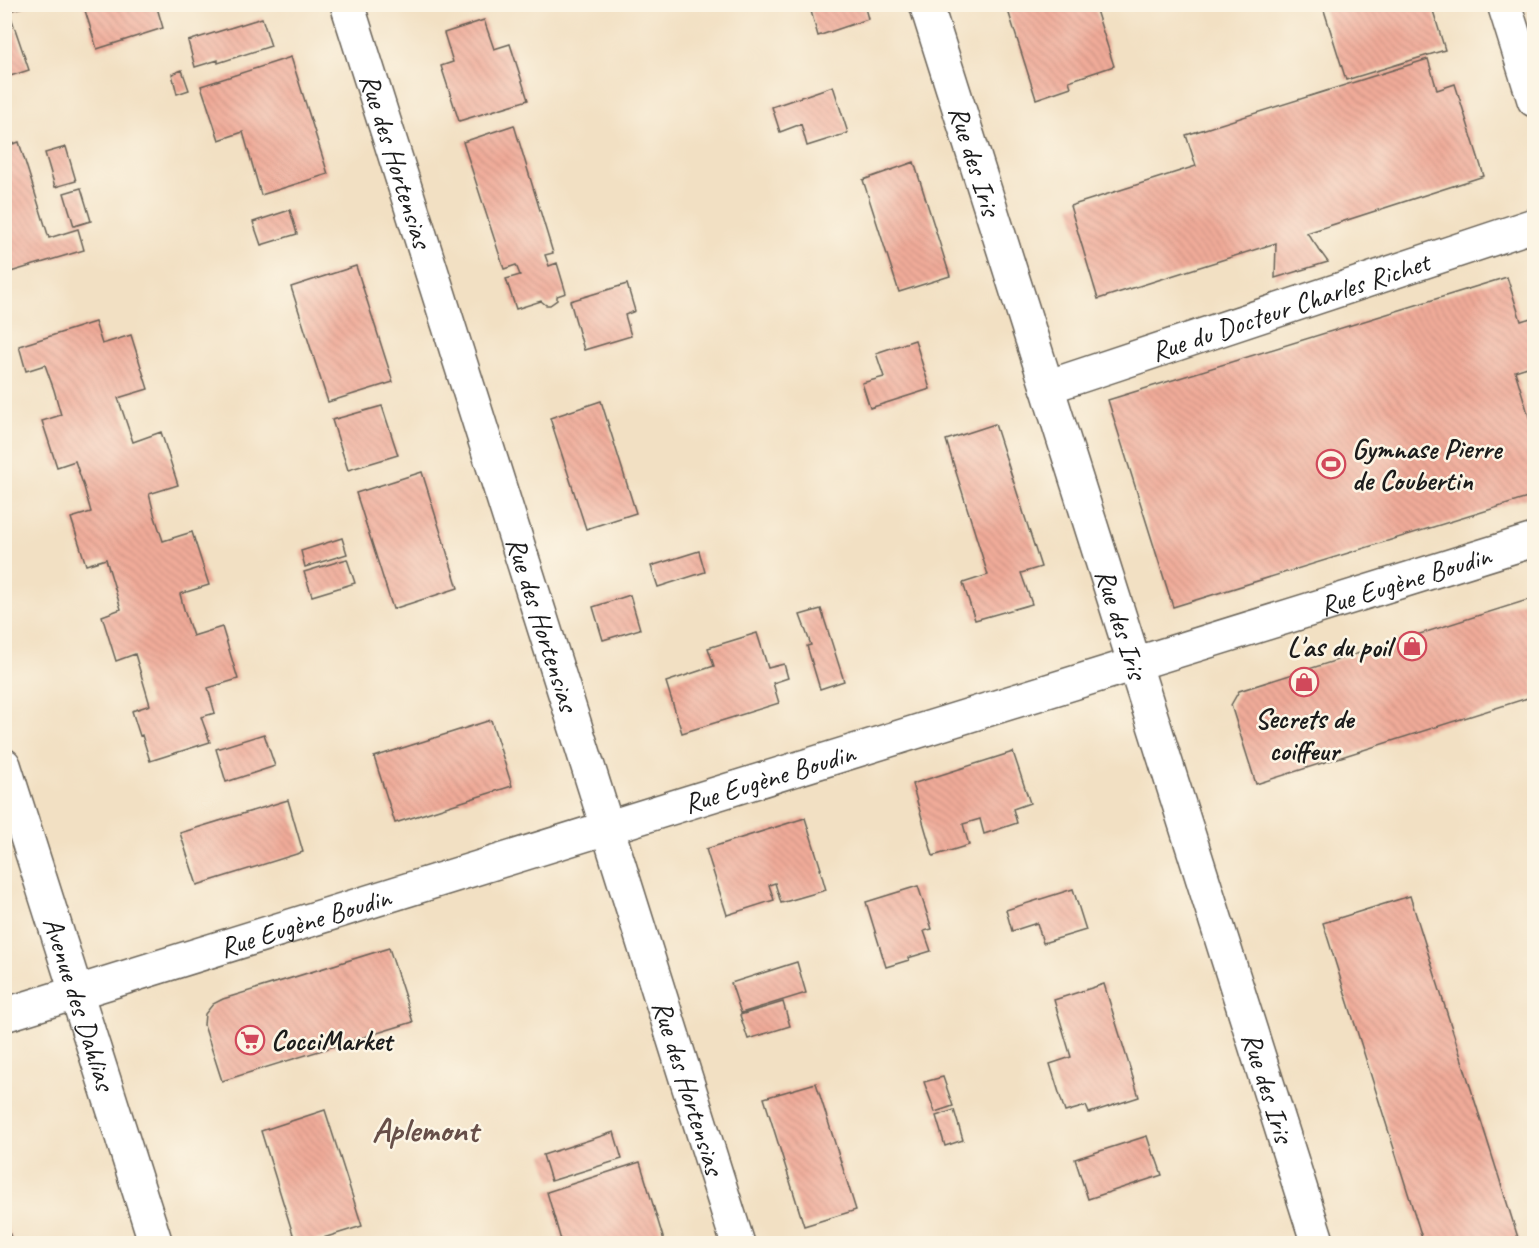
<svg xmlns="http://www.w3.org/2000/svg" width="1539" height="1248" font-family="Caveat,sans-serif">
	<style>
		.building { fill: url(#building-back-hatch) }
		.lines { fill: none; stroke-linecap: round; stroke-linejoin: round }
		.minor-casing { stroke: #676156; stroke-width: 36 }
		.minor { stroke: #fff; stroke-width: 33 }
		.labels { text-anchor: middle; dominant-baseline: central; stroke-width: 5; stroke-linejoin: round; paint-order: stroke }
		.street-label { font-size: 28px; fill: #1c1c1c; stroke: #fcf5e5 }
		.poi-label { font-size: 28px; font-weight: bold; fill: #1c1c1c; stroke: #fcf5e5; text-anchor: start }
		.district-label { font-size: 34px; font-weight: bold; fill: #664e48; stroke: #fcf5e5 }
	</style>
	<defs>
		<pattern id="building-back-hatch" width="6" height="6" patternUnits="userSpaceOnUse" patternTransform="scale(1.5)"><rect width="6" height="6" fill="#f0ab99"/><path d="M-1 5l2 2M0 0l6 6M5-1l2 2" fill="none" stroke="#cd9383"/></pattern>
	</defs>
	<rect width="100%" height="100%" fill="#fcf5e5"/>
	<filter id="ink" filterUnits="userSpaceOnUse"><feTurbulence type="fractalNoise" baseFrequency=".0167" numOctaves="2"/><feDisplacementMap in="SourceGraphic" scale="12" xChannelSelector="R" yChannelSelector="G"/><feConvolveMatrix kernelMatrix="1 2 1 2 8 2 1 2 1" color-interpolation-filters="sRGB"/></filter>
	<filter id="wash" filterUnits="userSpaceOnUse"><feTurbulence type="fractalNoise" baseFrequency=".008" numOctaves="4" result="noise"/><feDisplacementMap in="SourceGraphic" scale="24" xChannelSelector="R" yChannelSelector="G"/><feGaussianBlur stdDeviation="1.35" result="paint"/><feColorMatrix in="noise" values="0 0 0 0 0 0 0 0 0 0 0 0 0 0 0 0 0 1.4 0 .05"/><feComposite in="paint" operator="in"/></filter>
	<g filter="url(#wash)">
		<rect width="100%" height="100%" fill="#f2e0c3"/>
		<g id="blocks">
			<path class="building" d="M83 4H156L163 28 97 49Z
				M809 4H864L868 19 818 36Z
				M1006 4H1094L1114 66 1069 81 1071 87 1036 99Z
				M1322 4H1431L1445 50 1346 80Z
				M4 5H30L9 11 29 70 4 78Z
				M262 18 271 46 218 63V60L195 67 188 41Z
				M484 20 494 49 510 44 528 100 459 121 441 66 453 62 444 33Z
				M291 57 328 174 261 195 243 132 219 140 201 86Z
				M1428 59 1437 90 1455 84 1484 176 1307 233 1328 262 1275 278 1276 243 1098 299 1070 206 1196 166 1186 135Z
				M182 70 189 90 177 94 172 74Z
				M833 86 848 133 807 146 801 124 780 132 772 107Z
				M514 125 553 253 545 255 549 266 557 263 566 293 557 296V300L550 305H546L541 301 516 309 506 279 520 275 516 265 504 269 463 142Z
				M19 142 49 238 78 229 84 250 4 274V147Z
				M66 147 76 181 55 187 45 153Z
				M914 162 950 276 899 292 863 180Z
				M81 188 91 221 74 226 64 193Z
				M290 210 297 234 261 245 253 222Z
				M356 266 393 382 328 402 291 287Z
				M1507 277 1521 321 1534 317V365L1515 371 1534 433V496L1173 607 1108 400Z
				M627 284 635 311 625 315 631 336 584 350 570 301Z
				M95 322 102 344 131 335 148 389 118 398 133 442 161 432 178 485 149 494 155 517 163 541 192 532 209 585 180 594 185 613 193 636 222 627 238 679 208 688 215 713 201 717 210 742 150 761 142 735 140 736 132 711 150 705 135 654 116 661 102 616 121 609 106 559 86 565 71 518 91 512 84 487 75 461 57 467 42 421 61 415 54 390 45 365 26 371 19 346Z
				M915 340 930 389 870 408 862 383 884 377 876 353Z
				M601 401 636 513 586 529 550 418Z
				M382 406 398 455 348 470 332 420Z
				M995 424 1041 567 1021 573 1032 604 975 620 963 583 988 575 946 440Z
				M422 472 458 588 393 609 356 493Z
				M342 538 347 554 305 567 301 551Z
				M699 551 705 572 658 587 651 566Z
				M347 559 355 583 312 596 304 572Z
				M630 595 640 629 603 640 593 607Z
				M1534 598V696L1256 784 1231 705 1239 691Z
				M821 609 844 681 820 689 807 646 811 645 800 615Z
				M757 633 768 668 784 664 788 678 773 683 779 703 682 733 666 682 714 666 708 648Z
				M491 720 512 786 395 823 374 757Z
				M264 734 275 766 226 782 216 749Z
				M1013 752 1030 803 1013 809 1017 823 984 834 980 819 963 824 969 845 933 856 912 784Z
				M288 800 303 852 197 885 180 833Z
				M805 818 821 869H820L826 890 781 903 775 883 769 885 774 900 727 915 706 849Z
				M918 886 932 929 924 931 931 951 908 958 909 960 886 967 866 902Z
				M1073 889 1086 930 1043 943 1037 923 1012 931 1006 910Z
				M1410 896 1520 1244H1424L1323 923Z
				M389 948 413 1022 222 1081 204 1025 205 1014 213 1004 223 999Z
				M797 962 806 993 741 1013 731 983Z
				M1104 984 1139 1097 1089 1113 1086 1106 1065 1112 1050 1064 1071 1057 1054 1000Z
				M783 1002 790 1026 748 1039 740 1015Z
				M943 1077 953 1106 935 1112 924 1082Z
				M816 1083 856 1210 804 1226 764 1098Z
				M325 1110 362 1226 304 1244H296L261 1131Z
				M954 1110 963 1140 945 1146 936 1116Z
				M614 1132 622 1159 551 1181 543 1155Z
				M1147 1136 1153 1155H1155L1162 1175 1088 1199 1075 1159Z
				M640 1162 665 1244H593L592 1242 587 1244H562L547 1192Z
				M7 1225 13 1244H4V1226Z"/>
		</g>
	</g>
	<g filter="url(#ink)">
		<use href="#blocks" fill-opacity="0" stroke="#676156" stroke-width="1.5"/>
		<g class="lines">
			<g class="minor-casing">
				<g id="minor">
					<path id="s1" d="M347 4 597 795 738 1244"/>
					<path id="s2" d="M926 4 1318 1244"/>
					<path d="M1504 4 1534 100"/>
					<path id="s3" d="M1047 387 1534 225"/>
					<path id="s4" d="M4 765 156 1244"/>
					<path id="s5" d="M4 1015 1534 540"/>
				</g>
			</g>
			<use href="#minor" class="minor"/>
		</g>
	</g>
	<defs>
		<g id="stadium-ring" transform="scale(1.5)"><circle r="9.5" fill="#fcf5e5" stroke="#d1495b" stroke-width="1.5"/><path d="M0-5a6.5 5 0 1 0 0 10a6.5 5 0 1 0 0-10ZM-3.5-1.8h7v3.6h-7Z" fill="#d1495b"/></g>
		<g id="shop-ring" transform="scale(1.5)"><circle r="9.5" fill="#fcf5e5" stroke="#d1495b" stroke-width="1.5"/><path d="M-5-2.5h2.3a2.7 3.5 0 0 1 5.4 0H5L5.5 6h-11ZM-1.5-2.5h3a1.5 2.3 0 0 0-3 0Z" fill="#d1495b"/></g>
		<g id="supermarket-ring" transform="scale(1.5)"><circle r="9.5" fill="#fcf5e5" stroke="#d1495b" stroke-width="1.5"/><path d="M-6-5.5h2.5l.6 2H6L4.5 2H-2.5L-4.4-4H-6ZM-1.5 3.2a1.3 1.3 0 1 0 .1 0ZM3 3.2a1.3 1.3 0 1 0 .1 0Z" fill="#d1495b"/></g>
	</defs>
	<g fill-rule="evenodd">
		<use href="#stadium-ring" x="1331" y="464"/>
		<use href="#shop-ring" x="1412" y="646"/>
		<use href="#shop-ring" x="1304" y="682"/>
		<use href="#supermarket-ring" x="250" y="1040"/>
	</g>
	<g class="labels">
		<g class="street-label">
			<text stroke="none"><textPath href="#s1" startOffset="164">Rue des Hortensias</textPath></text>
			<text stroke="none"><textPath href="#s2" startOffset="164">Rue des Iris</textPath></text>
			<text stroke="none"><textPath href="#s3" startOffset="256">Rue du Docteur Charles Richet</textPath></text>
			<text stroke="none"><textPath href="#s5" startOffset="1467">Rue Eugène Boudin</textPath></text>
			<text stroke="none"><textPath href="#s1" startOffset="650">Rue des Hortensias</textPath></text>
			<text stroke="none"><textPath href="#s2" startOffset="650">Rue des Iris</textPath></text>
			<text stroke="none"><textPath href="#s5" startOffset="801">Rue Eugène Boudin</textPath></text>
			<text stroke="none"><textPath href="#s5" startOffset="315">Rue Eugène Boudin</textPath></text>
			<text stroke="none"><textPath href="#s4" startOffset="250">Avenue des Dahlias</textPath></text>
			<text stroke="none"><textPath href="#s1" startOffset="1136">Rue des Hortensias</textPath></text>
			<text stroke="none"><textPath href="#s2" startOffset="1136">Rue des Iris</textPath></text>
		</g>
		<g class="poi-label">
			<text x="1352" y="448">Gymnase Pierre<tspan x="1352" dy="32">de Coubertin</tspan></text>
			<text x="1391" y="646" text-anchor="end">L'as du poil</text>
			<text x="1304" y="718" text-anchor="middle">Secrets de<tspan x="1304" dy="32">coiffeur</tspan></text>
			<text x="271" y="1040">CocciMarket</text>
		</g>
		<g class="district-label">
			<text x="425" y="1129">Aplemont</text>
		</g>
	</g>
	<rect width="1539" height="1248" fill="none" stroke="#fcf5e5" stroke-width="24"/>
</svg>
